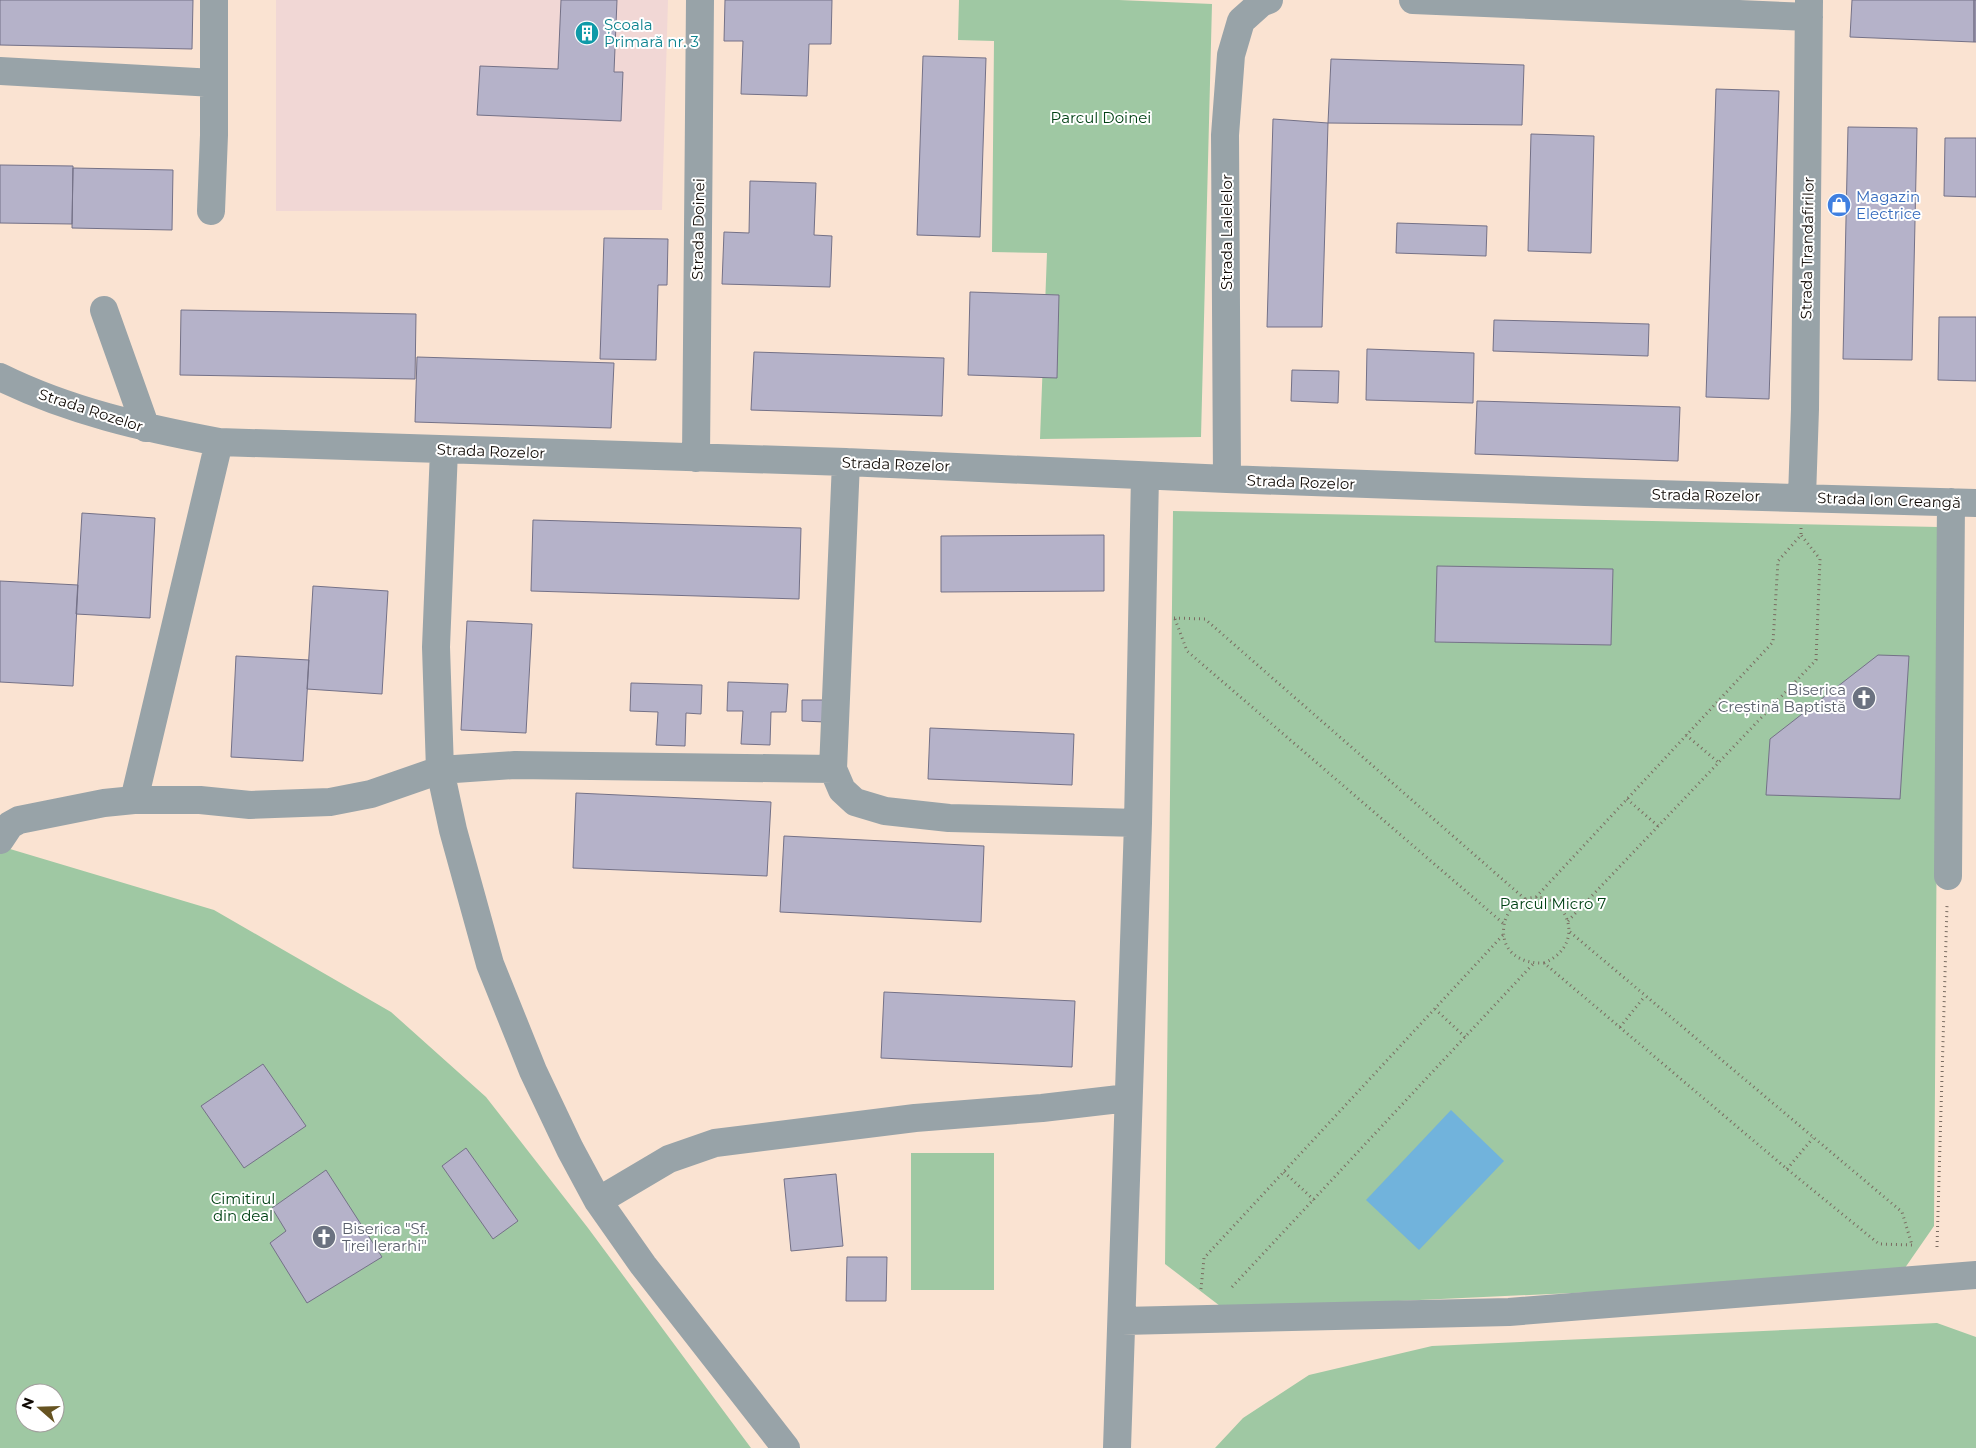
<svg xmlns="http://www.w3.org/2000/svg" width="1976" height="1448" font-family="Montserrat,sans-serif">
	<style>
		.education { fill: #f1d7d5 }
		.green { fill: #9fc8a3; fill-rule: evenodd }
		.water { fill: #71b3dc }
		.building { fill: #b5b2c9; stroke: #747187 }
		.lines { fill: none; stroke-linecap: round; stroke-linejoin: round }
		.path { stroke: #7a6c61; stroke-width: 3; stroke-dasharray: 1 4; stroke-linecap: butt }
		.minor { stroke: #98a3a8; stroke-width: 28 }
		.labels { text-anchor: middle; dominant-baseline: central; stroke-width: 4; stroke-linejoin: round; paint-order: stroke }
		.culture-label { font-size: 15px; fill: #0d838f; stroke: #fff; text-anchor: start }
		.park-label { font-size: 15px; fill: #004114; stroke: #fff }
		.shop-label { font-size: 15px; fill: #366cbe; stroke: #fff; text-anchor: start }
		.street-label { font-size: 15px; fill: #110a05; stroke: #fff }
		.worship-label { font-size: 15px; fill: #5b616d; stroke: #fff; text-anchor: end }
	</style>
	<rect width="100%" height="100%" fill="#fae3d2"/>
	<path class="education" d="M276 0H668L662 210 276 211Z"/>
	<path class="green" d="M959 0H1119L1212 4 1201 437 1040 439 1047 253 992 252 994 41 958 40Z
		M1173 511 1939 527 1934 1226 1898 1278 1224 1309 1165 1264Z
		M0 846 214 910 391 1012 486 1097 588 1228 751 1448H0ZM25 1393H55V1423H25Z
		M911 1153H994V1290H911Z
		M1937 1323 1976 1337V1448H1215L1243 1418 1309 1375 1432 1346Z"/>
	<path class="water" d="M1451 1110 1504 1161 1419 1250 1366 1200Z"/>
	<path class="building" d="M0 0H193L192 49 0 45Z
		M561 0H617L614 72H623L621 121 477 115 480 66 558 69Z
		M725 0H832L831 44H809L807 96 741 94 743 41H724Z
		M1852 0H1974V42L1850 37Z
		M1974 0H1976V42H1974Z
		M923 56 986 58 980 237 917 235Z
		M1331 59 1524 65 1522 125 1328 123Z
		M1716 89 1779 91 1769 399 1706 397Z
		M1273 119 1328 123 1322 327H1267Z
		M1848 127 1917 128 1912 360 1843 359Z
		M1531 134 1594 136 1591 253 1528 251Z
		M1945 138H1976V197L1944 196Z
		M0 165 73 166 72 224 0 223Z
		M73 168 173 170 172 230 72 228Z
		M750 181 816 183 814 235 832 236 830 287 722 284 724 232 749 233Z
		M1397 223 1487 226 1486 256 1396 253Z
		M604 238 668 239 667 285H658L656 360 600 359Z
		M970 292 1059 295 1057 378 968 375Z
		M181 310 416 314 415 379 180 375Z
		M1939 317H1976V381L1938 380Z
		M1494 320 1649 324 1648 356 1493 351Z
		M1367 349 1474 353 1473 403 1366 400Z
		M754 352 944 358 942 416 751 410Z
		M417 357 614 363 611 428 415 422Z
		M1292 370 1339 371 1338 403 1291 401Z
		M1477 401 1680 407 1678 461 1475 454Z
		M82 513 155 518 150 618 76 614Z
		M533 520 801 528 799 599 531 591Z
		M1104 535V591L941 592V536Z
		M1437 566 1613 569 1611 645 1435 642Z
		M0 581 78 585 73 686 0 682Z
		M313 586 388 591 382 694 307 689Z
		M467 621 532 624 526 733 461 730Z
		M1878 655 1909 656 1900 799 1766 795 1770 739Z
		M236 656 309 660 303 761 231 757Z
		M728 682 788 684 786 712H771L770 745 741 744 743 711H727Z
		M631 683 702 685 701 714 686 713 685 746 656 745 658 712 630 711Z
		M802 700H826L825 722 802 721Z
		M930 728 1074 734 1072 785 928 779Z
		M576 793 771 802 767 876 573 868Z
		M784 836 984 846 981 922 780 912Z
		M884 992 1075 1001 1072 1067 881 1058Z
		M263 1064 306 1126 244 1168 201 1106Z
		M466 1148 518 1221 493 1239 442 1166Z
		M326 1170 382 1257 307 1303 270 1243 286 1231 272 1208Z
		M836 1174 843 1246 791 1251 784 1179Z
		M847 1257H887L886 1301H846Z"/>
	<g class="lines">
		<path class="path" d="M1174 618 1205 619 1525 899
			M1175 619 1187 651 1504 924
			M1686 735 1718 762
			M1627 799 1658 826
			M1536 897 1773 642 1778 561 1801 535V528
			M1568 921 1816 660 1820 559 1801 535
			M1570 932 1902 1212 1912 1245
			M1544 963C1594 942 1560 878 1518 903 1511 907 1505 917 1504 925 1500 952 1521 964 1544 963L1787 1169 1879 1244 1912 1245
			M1435 1009 1465 1037
			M1620 1027 1645 996
			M1787 1169 1813 1138
			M1284 1172 1314 1200
			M1937 1247 1947 906
			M1232 1287 1533 964
			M1201 1289 1204 1258 1503 935"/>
		<path class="minor" d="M1413 0 1809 17
			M0 71 214 83
			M211 211 214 135V0
			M104 310 146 428
			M0 377C69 411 144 428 219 442L846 462 1227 479 1585 492 1976 503
			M444 450 436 647 440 770 453 830 490 964 533 1071 570 1149 598 1201 643 1265 786 1448
			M696 458 700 0
			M1227 479 1225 135 1231 55 1241 21 1261 3 1269 0
			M1802 497 1805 409 1809 0
			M833 769 846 462
			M134 800 219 442
			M0 840 10 825 19 820 104 803 134 800H200L250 805 330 802 371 794 440 770 515 765 833 769 842 790 855 802 885 811 949 818 1138 823
			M1948 876 1951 502
			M598 1201 669 1159 715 1143 915 1118 1042 1108 1128 1098
			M1122 1321 1509 1312 1976 1275
			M1117 1448 1138 823 1145 476"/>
	</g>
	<defs>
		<g id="building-disc" transform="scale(1.25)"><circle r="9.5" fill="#0f9aa8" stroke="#fff"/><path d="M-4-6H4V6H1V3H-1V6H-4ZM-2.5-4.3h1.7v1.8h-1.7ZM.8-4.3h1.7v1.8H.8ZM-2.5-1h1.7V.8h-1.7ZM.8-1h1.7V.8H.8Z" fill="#fff"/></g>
		<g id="shop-disc" transform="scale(1.25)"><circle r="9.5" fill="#3f7fe0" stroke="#fff"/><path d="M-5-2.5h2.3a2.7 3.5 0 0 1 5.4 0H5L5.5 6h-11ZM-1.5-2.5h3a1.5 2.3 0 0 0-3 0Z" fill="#fff"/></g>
		<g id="church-disc" transform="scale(1.25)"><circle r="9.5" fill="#6b7280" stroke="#fff"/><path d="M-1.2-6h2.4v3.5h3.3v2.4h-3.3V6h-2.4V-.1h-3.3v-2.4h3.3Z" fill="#fff"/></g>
	</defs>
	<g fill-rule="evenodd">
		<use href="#building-disc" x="587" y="33"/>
		<use href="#shop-disc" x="1839" y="205"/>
		<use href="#church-disc" x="1864" y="698"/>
		<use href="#church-disc" x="324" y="1237"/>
	</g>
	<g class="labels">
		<g class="culture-label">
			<text x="604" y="24">Școala<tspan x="604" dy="17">Primară nr. 3</tspan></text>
		</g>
		<g class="park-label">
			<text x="1101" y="117">Parcul Doinei</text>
			<text x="1553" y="903">Parcul Micro 7</text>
			<text x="243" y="1198">Cimitirul<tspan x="243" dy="17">din deal</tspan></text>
		</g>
		<g class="shop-label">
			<text x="1856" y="196">Magazin<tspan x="1856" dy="17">Electrice</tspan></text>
		</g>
		<g class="street-label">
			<text transform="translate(698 229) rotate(-89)">Strada Doinei</text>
			<text transform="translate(1226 232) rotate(-90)">Strada Lalelelor</text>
			<text transform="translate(1807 248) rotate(-89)">Strada Trandafirilor</text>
			<text transform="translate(91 410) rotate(18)">Strada Rozelor</text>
			<text transform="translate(491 451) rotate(2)">Strada Rozelor</text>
			<text transform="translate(896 464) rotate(2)">Strada Rozelor</text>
			<text transform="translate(1301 482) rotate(2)">Strada Rozelor</text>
			<text transform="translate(1706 495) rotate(1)">Strada Rozelor</text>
			<text transform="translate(1889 500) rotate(2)">Strada Ion Creangă</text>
		</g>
		<g class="worship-label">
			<text x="1846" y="689">Biserica<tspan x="1846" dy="17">Creștină Baptistă</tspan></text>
			<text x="342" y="1228" text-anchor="start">Biserica "Sf.<tspan x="342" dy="17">Trei Ierarhi"</tspan></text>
		</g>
	</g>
	<g transform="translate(40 1408) rotate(290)"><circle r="24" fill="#ffffff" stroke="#a09d9b"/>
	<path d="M0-4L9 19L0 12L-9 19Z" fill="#665321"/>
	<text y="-8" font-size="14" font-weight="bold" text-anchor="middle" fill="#110a05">N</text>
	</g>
</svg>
